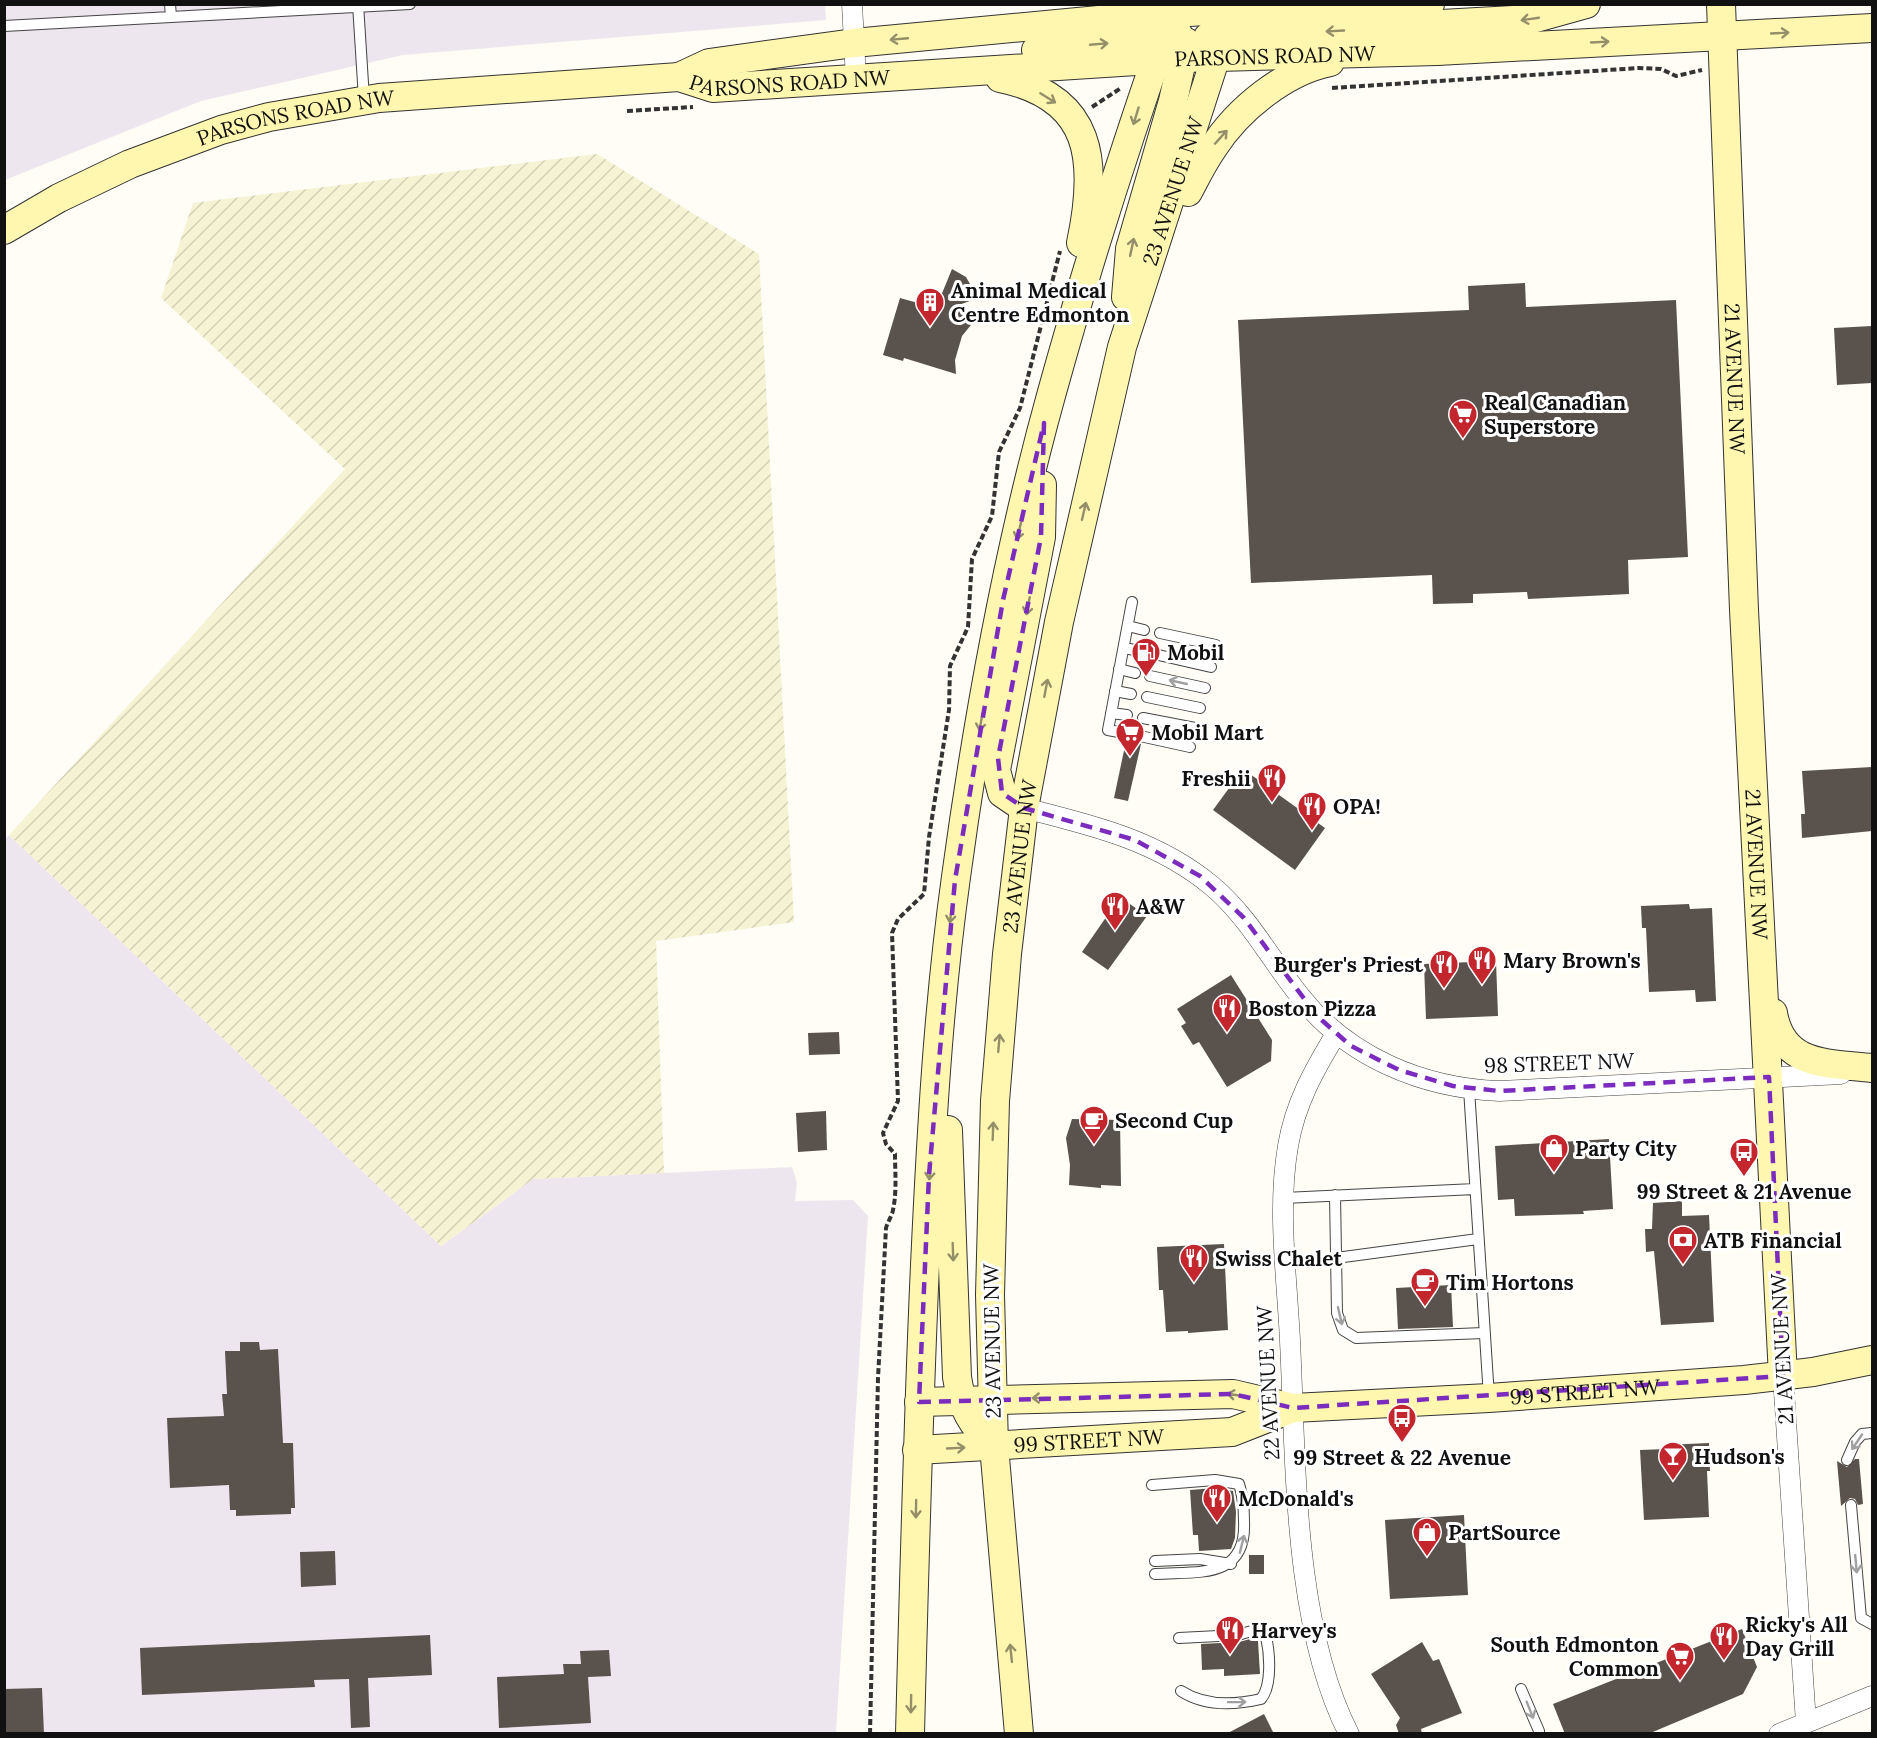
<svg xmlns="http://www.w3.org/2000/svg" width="1877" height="1738" font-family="Lora,serif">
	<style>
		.industrial { fill: #eee6ef }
		.farmland { fill: url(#farmland-furrows) }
		.building { fill: #5a524d }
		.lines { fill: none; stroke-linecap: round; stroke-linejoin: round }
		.lane-casing { stroke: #444; stroke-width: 12 }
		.street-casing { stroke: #444; stroke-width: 21 }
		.secondary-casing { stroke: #333; stroke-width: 30 }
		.path { stroke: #333; stroke-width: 4; stroke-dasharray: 6 3; stroke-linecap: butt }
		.lane { stroke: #fff; stroke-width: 10 }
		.street { stroke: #fff; stroke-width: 20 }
		.secondary { stroke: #fff6b0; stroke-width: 28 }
		.oneway { stroke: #948f68 }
		.oneway2 { stroke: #a0a0a0 }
		.marked { fill: none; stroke: #7b2cbf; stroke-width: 4.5; stroke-dasharray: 12 8; stroke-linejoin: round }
		.labels { text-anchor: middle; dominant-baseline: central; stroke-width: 6; stroke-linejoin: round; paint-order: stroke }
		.street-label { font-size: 21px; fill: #111; stroke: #fff }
		.poi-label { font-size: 21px; font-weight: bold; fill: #111; stroke: #fff; text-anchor: start }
	</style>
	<defs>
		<pattern id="farmland-furrows" width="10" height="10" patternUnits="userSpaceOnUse" patternTransform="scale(1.5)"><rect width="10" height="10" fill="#f6f3d4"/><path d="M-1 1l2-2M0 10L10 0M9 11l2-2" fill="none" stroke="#d2cfb5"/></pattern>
	</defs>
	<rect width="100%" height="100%" fill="#fffdf5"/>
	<path class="industrial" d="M5 5H825L826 20 403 55 201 101 5 180Z
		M9 835 441 1246 533 1179 792 1167 797 1183 795 1201 853 1200 868 1216 836 1733H5L4 840Z"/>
	<path class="farmland" d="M597 154 759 254 794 922 656 941 664 1173 533 1179 441 1246 9 835 345 469 161 298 193 203Z"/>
	<path class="building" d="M952 269 966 277 978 298 956 306 975 320 962 336 955 360 956 374 904 358 903 361 883 355 900 298 936 308Z
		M1525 283 1526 307 1676 300 1688 557 1628 560 1629 594 1528 599 1527 592 1473 594V603L1433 604 1432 575 1251 583 1238 320 1469 310 1468 286Z
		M1872 326V383L1837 385 1834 328Z
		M1126 741 1141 744 1128 801 1114 798Z
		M1872 767V831L1802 838 1801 814H1805L1802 771Z
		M1243 769 1325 828 1295 870 1213 810Z
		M1120 897 1147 916 1108 970 1082 952Z
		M1689 904 1690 909 1712 908 1716 1001 1696 1002 1695 990 1649 992 1646 928H1642L1641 906Z
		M1496 961 1498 1016 1426 1019 1424 964Z
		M1231 975 1272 1040 1271 1061 1227 1087 1199 1042 1193 1045 1181 1026 1186 1023 1177 1009Z
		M839 1032 840 1054 809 1055 808 1033Z
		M826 1111 827 1150 798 1152 796 1113Z
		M1072 1119 1120 1120 1121 1186 1101 1185V1188L1069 1185 1070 1165 1066 1138Z
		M1609 1139 1613 1209 1583 1211 1584 1214 1515 1216 1514 1199 1498 1200 1495 1146Z
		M1682 1201V1216L1709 1215 1714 1322 1661 1325 1654 1251 1646 1252 1645 1229H1652L1653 1203Z
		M1224 1244 1228 1330 1188 1333V1331L1166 1332 1163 1290H1159L1157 1247Z
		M1451 1285 1453 1327 1398 1329 1396 1288Z
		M240 1342H259L260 1350 278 1349 283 1443H293L295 1508H291V1514L236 1516V1510H230L229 1485 170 1488 167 1418 224 1416 222 1394H227L225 1351H240Z
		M1709 1443 1710 1471H1707L1709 1517 1644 1520 1640 1450 1666 1449 1665 1445Z
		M1855 1459H1859L1863 1504 1858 1505 1855 1499 1850 1498 1841 1506 1837 1461 1847 1467Z
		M1215 1488 1233 1491 1236 1512 1235 1538 1231 1549 1199 1551 1198 1535H1193L1190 1490Z
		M1464 1515 1468 1595 1390 1599 1385 1520Z
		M335 1551 336 1585 301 1587 300 1552Z
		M1249 1555H1264V1574H1249Z
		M1742 1629 1757 1667 1743 1694 1648 1734H1565L1553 1704Z
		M430 1635 432 1675 368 1678 370 1727 351 1728 349 1679 314 1680 315 1687 142 1695 140 1648Z
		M1254 1638 1258 1641 1260 1674 1224 1676V1669L1202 1670 1201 1644 1239 1642Z
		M1422 1642 1433 1661 1439 1659 1462 1713 1421 1729 1422 1734H1399L1396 1725 1400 1718 1371 1674Z
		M609 1650 611 1676 588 1677 591 1723 499 1728 497 1677 564 1674 563 1664H581L580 1651Z
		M42 1688 44 1734H4V1689Z
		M1264 1714 1274 1734H1226Z"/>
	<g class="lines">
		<g class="lane-casing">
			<path id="lane" d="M170 4 171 17 410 4
				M358 4 364 99
				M4 26 171 17
				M1128 626 1144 630
				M1160 633 1216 645
				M1124 648 1140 651
				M1154 654 1211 667
				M1119 669 1135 673
				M1150 676 1205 688
				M1115 691 1131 694
				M1147 697 1200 708
				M1111 713 1127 715
				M1143 718 1195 728
				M1124 733 1108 730 1132 602
				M1140 736 1190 747
				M1469 1089 1489 1397
				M1335 1195 1337 1313 1343 1330 1356 1338 1484 1333
				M1284 1198 1475 1189
				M1336 1258 1478 1239
				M1847 1460 1855 1442 1862 1434 1872 1433
				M1152 1485 1215 1480 1239 1484C1243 1496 1244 1508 1244 1521 1247 1580 1198 1571 1155 1574
				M1851 1505 1861 1618 1872 1624
				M1155 1561 1200 1559 1231 1564
				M1179 1638 1238 1635 1255 1630 1266 1637C1270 1654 1272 1686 1261 1699 1235 1705 1204 1706 1181 1691
				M1521 1689 1539 1731"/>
		</g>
		<g class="street-casing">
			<path id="street" d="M852 4 856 79
				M1024 808C1091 825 1157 840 1212 886 1249 917 1270 959 1300 996 1348 1057 1422 1088 1499 1091L1841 1074
				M1336 1034C1314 1070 1295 1104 1288 1146 1277 1210 1287 1277 1290 1341 1296 1462 1293 1625 1349 1734
				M1783 1376 1806 1723
				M1779 1734 1872 1696"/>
		</g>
		<g class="secondary-casing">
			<g id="secondary">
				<path id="s1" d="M1721 4 1744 610 1783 1376"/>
				<path d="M1208 37 1532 19 1586 4"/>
				<path d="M1036 50 1178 34"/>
				<path d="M679 77 709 63 854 43 1172 13 1256 8 1430 4"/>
				<path d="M1000 78C1094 97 1098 162 1081 243"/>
				<path d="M1188 192C1196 177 1203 162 1213 148 1238 109 1285 71 1330 62"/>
				<path id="s2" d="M4 230 59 198 130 164 221 130 269 117 379 98 679 77 713 88 1183 58 1437 51 1872 28"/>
				<path d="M1126 297 1130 249 1173 101 1186 42"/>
				<path d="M1024 808 1002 793 996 770 1041 537 1042 485"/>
				<path d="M1773 1013C1782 1067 1828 1063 1872 1068"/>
				<path d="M948 1130 957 1377C961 1406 972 1426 994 1446"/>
				<path id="s3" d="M919 1402 1233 1394 1293 1408 1489 1398 1744 1380 1813 1372 1872 1360"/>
				<path id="s4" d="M917 1450 1232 1432 1293 1408"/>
				<path d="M910 1734C914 1577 918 1421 925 1265 931 1136 938 1006 956 877 978 715 1008 550 1052 392 1088 262 1130 132 1175 4"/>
				<path id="s5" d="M1019 1734 994 1446 990 1295 995 1101 1007 954 1024 808 1059 622 1122 347 1233 4"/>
			</g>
		</g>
		<path class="path" d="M1332 88 1639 68 1661 69 1676 76 1702 70
			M1092 107 1121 88
			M627 111 693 107
			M870 1734 878 1378 886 1228C888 1221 892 1216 893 1210 897 1192 895 1171 895 1154L886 1144 883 1133 898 1101 892 933 898 919 924 894 929 837 949 710 950 666 968 627 972 559 992 516 999 452 1020 408 1060 251"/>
		<use href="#lane" class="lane"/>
		<use href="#street" class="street"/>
		<use href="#secondary" class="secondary"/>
	</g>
	<defs><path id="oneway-shaft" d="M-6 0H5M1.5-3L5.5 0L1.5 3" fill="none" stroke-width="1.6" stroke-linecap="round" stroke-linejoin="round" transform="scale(1.5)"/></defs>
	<g class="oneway">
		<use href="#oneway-shaft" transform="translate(1530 19) rotate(172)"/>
		<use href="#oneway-shaft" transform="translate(1335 31) rotate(177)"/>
		<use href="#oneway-shaft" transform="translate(1780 33) rotate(-3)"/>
		<use href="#oneway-shaft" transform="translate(899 39) rotate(175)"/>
		<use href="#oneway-shaft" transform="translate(1600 42) rotate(-3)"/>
		<use href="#oneway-shaft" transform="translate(1099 44) rotate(-5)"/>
		<use href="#oneway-shaft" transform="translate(1048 98) rotate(32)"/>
		<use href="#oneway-shaft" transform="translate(1136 116) rotate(107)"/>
		<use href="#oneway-shaft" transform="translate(1221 137) rotate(-48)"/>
		<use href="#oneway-shaft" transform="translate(1132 247) rotate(-78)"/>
		<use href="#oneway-shaft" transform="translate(1084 511) rotate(-77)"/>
		<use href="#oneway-shaft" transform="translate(1019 531) rotate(103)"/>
		<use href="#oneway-shaft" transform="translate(1028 606) rotate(101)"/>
		<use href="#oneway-shaft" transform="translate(1046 688) rotate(-79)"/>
		<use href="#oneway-shaft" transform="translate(981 722) rotate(100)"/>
		<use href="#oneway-shaft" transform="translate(951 914) rotate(97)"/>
		<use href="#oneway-shaft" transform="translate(999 1043) rotate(-85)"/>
		<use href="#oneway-shaft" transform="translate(993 1131) rotate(-88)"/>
		<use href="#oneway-shaft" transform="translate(930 1171) rotate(94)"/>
		<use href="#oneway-shaft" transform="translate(953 1252) rotate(88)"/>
		<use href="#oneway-shaft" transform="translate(1236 1395) rotate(-172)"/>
		<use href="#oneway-shaft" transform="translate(1041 1398) rotate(179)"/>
		<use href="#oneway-shaft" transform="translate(956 1448) rotate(-3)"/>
		<use href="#oneway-shaft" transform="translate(916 1509) rotate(91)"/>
		<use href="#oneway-shaft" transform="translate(1011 1653) rotate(-96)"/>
		<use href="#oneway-shaft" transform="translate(911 1704) rotate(91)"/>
	</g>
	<g class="oneway2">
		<use href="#oneway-shaft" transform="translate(1178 682) rotate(-167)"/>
		<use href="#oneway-shaft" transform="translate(1340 1316) rotate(77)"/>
		<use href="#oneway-shaft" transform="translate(1857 1442) rotate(124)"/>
		<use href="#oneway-shaft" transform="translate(1242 1544) rotate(-76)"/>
		<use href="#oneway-shaft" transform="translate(1856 1564) rotate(85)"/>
		<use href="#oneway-shaft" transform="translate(1237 1702) rotate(-1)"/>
		<use href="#oneway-shaft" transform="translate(1530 1710) rotate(68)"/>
	</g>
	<path class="marked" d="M1044 423 1041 537 998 758 1002 793 1024 808 1135 840 1200 876 1244 918 1317 1016 1351 1046 1399 1070 1453 1086 1499 1091 1769 1077 1783 1376 1293 1408 1233 1394 919 1402 929 1175 955 880 1003 600Z"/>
	<defs>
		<g id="building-pin" transform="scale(1.5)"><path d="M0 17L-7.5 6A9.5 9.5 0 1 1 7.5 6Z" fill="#c4262e" stroke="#fff"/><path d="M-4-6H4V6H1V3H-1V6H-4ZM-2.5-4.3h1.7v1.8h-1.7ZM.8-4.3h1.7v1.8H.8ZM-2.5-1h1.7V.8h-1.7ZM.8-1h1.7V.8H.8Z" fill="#fff"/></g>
		<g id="supermarket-pin" transform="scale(1.5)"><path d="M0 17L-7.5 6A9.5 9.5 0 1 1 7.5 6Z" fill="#c4262e" stroke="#fff"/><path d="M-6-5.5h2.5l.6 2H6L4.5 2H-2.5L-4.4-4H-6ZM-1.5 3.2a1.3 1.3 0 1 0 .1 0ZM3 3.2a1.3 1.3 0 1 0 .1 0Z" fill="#fff"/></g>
		<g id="fuel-pin" transform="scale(1.5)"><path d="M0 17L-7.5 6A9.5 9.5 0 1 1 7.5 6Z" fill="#c4262e" stroke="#fff"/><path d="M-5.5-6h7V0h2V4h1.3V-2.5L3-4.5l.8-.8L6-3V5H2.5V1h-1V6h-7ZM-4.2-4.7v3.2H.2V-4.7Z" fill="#fff"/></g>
		<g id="restaurant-pin" transform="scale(1.5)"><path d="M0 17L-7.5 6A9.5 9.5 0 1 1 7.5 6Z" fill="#c4262e" stroke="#fff"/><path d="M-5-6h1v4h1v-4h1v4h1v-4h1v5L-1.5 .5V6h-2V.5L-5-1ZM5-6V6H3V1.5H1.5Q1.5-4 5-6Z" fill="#fff"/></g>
		<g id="cafe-pin" transform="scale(1.5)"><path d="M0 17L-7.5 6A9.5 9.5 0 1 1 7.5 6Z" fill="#c4262e" stroke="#fff"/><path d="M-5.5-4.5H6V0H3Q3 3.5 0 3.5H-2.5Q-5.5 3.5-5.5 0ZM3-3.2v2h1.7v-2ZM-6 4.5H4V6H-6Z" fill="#fff"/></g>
		<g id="shop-pin" transform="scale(1.5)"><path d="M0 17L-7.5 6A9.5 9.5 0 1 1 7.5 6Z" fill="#c4262e" stroke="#fff"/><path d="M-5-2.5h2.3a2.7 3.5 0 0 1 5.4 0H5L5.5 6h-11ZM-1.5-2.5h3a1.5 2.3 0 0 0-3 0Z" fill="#fff"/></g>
		<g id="bus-pin" transform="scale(1.5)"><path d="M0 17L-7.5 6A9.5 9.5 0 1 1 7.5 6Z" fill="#c4262e" stroke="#fff"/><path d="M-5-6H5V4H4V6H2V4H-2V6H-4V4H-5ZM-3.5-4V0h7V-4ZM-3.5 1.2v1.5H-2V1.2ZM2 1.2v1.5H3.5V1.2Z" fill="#fff"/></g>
		<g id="bank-pin" transform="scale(1.5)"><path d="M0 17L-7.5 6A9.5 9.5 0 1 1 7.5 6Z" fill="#c4262e" stroke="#fff"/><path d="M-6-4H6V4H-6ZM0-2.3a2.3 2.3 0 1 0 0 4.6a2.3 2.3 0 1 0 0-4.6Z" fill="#fff"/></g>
		<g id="bar-pin" transform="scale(1.5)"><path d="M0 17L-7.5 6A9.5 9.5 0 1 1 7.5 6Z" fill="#c4262e" stroke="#fff"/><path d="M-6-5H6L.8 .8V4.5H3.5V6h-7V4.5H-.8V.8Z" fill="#fff"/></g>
	</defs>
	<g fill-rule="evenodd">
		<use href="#building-pin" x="930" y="302"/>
		<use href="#supermarket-pin" x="1463" y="414"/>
		<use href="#fuel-pin" x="1146" y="652"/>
		<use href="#supermarket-pin" x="1130" y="732"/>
		<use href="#restaurant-pin" x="1272" y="778"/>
		<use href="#restaurant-pin" x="1312" y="806"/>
		<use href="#restaurant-pin" x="1115" y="906"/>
		<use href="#restaurant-pin" x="1482" y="960"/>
		<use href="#restaurant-pin" x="1444" y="964"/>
		<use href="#restaurant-pin" x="1227" y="1008"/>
		<use href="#cafe-pin" x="1094" y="1120"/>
		<use href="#shop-pin" x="1554" y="1148"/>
		<use href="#bus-pin" x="1744" y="1152"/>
		<use href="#bank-pin" x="1683" y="1240"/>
		<use href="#restaurant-pin" x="1194" y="1258"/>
		<use href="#cafe-pin" x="1425" y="1282"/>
		<use href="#bus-pin" x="1402" y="1418"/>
		<use href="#bar-pin" x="1673" y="1456"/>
		<use href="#restaurant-pin" x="1217" y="1498"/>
		<use href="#shop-pin" x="1427" y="1532"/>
		<use href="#restaurant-pin" x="1230" y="1630"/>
		<use href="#restaurant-pin" x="1724" y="1636"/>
		<use href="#supermarket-pin" x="1680" y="1656"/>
	</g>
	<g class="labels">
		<g class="street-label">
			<text stroke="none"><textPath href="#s2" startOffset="1300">PARSONS ROAD NW</textPath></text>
			<text stroke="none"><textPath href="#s2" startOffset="814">PARSONS ROAD NW</textPath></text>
			<text stroke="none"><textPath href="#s2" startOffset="315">PARSONS ROAD NW</textPath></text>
			<text stroke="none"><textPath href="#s5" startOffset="1564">23 AVENUE NW</textPath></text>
			<text stroke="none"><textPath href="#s1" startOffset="375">21 AVENUE NW</textPath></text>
			<text stroke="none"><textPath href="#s5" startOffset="880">23 AVENUE NW</textPath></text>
			<text stroke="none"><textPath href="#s1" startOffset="861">21 AVENUE NW</textPath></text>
			<text transform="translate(1559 1063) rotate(-2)">98 STREET NW</text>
			<text transform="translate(992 1341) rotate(-91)">23 AVENUE NW</text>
			<text transform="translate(1782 1349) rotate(-93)">21 AVENUE NW</text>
			<text transform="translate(1268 1383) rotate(-93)">22 AVENUE NW</text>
			<text stroke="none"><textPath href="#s3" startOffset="668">99 STREET NW</textPath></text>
			<text stroke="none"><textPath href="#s4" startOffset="172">99 STREET NW</textPath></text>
		</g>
		<g class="poi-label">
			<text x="951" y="290">Animal Medical<tspan x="951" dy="24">Centre Edmonton</tspan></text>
			<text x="1484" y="402">Real Canadian<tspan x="1484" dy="24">Superstore</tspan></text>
			<text x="1167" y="652">Mobil</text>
			<text x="1151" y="732">Mobil Mart</text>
			<text x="1251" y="778" text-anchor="end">Freshii</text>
			<text x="1333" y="806">OPA!</text>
			<text x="1136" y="906">A&amp;W</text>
			<text x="1503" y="960">Mary Brown's</text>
			<text x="1423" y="964" text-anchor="end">Burger's Priest</text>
			<text x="1248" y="1008">Boston Pizza</text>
			<text x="1115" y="1120">Second Cup</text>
			<text x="1575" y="1148">Party City</text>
			<text x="1744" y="1191" text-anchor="middle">99 Street &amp; 21 Avenue</text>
			<text x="1704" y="1240">ATB Financial</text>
			<text x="1215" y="1258">Swiss Chalet</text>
			<text x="1446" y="1282">Tim Hortons</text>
			<text x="1694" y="1456">Hudson's</text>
			<text x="1402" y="1457" text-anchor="middle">99 Street &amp; 22 Avenue</text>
			<text x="1238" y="1498">McDonald's</text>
			<text x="1448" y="1532">PartSource</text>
			<text x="1745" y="1624">Ricky's All<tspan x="1745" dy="24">Day Grill</tspan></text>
			<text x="1251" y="1630">Harvey's</text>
			<text x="1659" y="1644" text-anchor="end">South Edmonton<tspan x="1659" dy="24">Common</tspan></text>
		</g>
	</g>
	<rect width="1877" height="1738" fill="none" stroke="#111111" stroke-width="12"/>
</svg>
